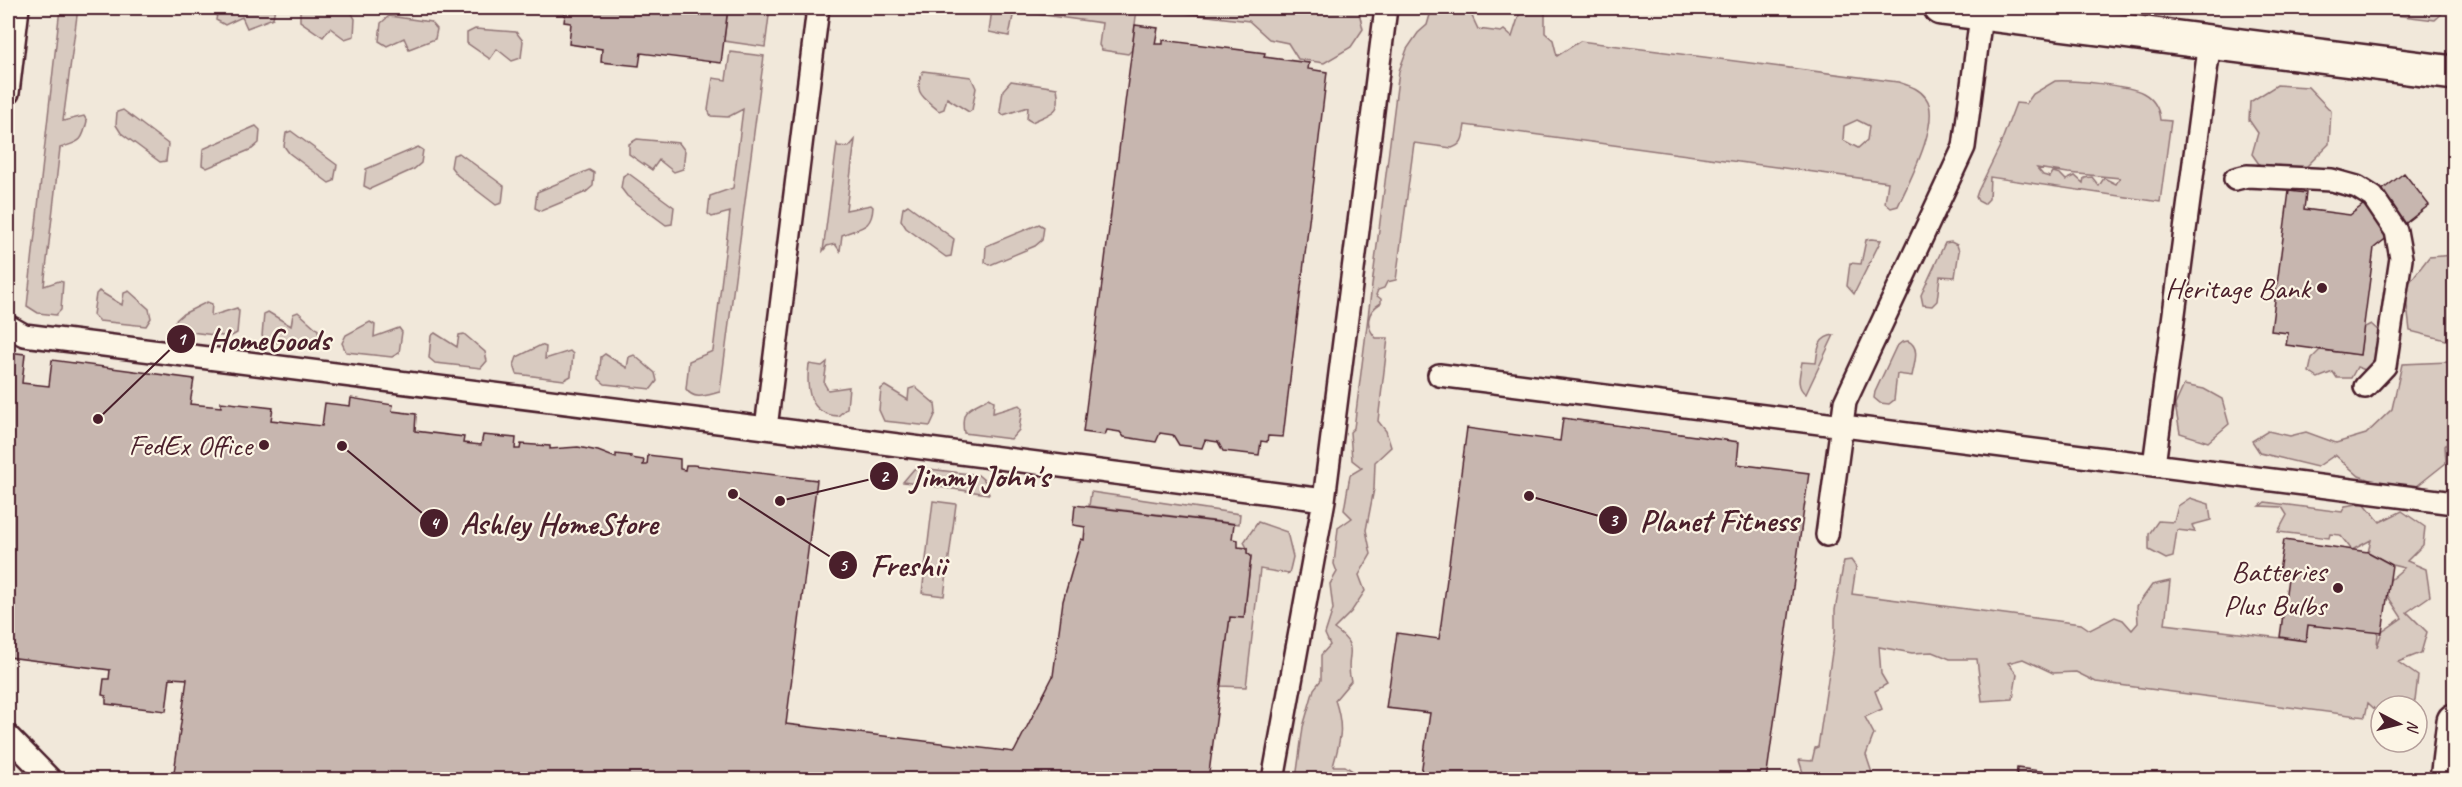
<svg xmlns="http://www.w3.org/2000/svg" width="2462" height="787" font-family="Caveat,sans-serif">
	<style>
		.green { fill: #d8cac0; stroke: #917476; stroke-width: 1.5; fill-rule: evenodd }
		.building { fill: #c7b6af; stroke: #4a1f2b; stroke-width: 1.5 }
		.lines { fill: none; stroke-linecap: round; stroke-linejoin: round }
		.lane-casing { stroke: #4a1f2b; stroke-width: 26 }
		.secondary-casing { stroke: #4a1f2b; stroke-width: 38 }
		.lane { stroke: #fcf5e5; stroke-width: 21 }
		.secondary { stroke: #fcf5e5; stroke-width: 33 }
		.poi-dot { fill: #4a1f2b; stroke: #fcf5e5; stroke-width: 2 }
		.labels { text-anchor: middle; dominant-baseline: central; stroke-width: 4.5; stroke-linejoin: round; paint-order: stroke }
		.poi-label { font-size: 30px; fill: #4a1f2b; stroke: #fcf5e5; text-anchor: end }
		.leader { fill: none; stroke: #4a1f2b; stroke-width: 2 }
		.callout-dot { fill: #4a1f2b; stroke: #fcf5e5; stroke-width: 2 }
		.mark-label { font-size: 18px; text-anchor: middle; font-weight: bold; fill: #fff }
		.callout-label { font-size: 32px; text-anchor: middle; font-weight: bold; fill: #4a1f2b; stroke: #fcf5e5; stroke-width: 4.5; stroke-linejoin: round; paint-order: stroke }
	</style>
	<rect width="100%" height="100%" fill="#f1e8da"/>
	<filter id="ink" filterUnits="userSpaceOnUse"><feTurbulence type="fractalNoise" baseFrequency=".0167" numOctaves="2"/><feDisplacementMap in="SourceGraphic" scale="12" xChannelSelector="R" yChannelSelector="G"/><feConvolveMatrix kernelMatrix="1 2 1 2 8 2 1 2 1" color-interpolation-filters="sRGB"/></filter>
	<g filter="url(#ink)">
		<path class="green" d="M60 8H78L63 121 84 116 87 121C82 143 80 141 60 148L44 286 59 281 63 282 61 310 56 315 38 313 27 306Z
			M218 8H275L273 18 247 28 242 17 225 25 216 20Z
			M306 8 350 10 355 19 354 36 345 39 330 28 323 37 300 21V11Z
			M728 8H770L765 47 724 41Z
			M986 8H1137L1132 50 1128 54 1102 50 1099 45 1102 23 1014 11 1009 36 989 32 992 9Z
			M1169 8H1358L1363 29 1351 47 1324 63 1298 59 1288 43 1269 39 1249 21 1168 11Z
			M1432 8 1470 12 1478 29 1501 32 1504 30 1512 37 1520 12 1545 9V33L1553 40 1557 56 1580 41 1898 82C1910 86 1919 88 1926 98 1942 120 1908 184 1898 206L1891 208 1885 203 1888 182 1465 125C1463 136 1464 144 1452 148L1414 143 1396 280 1387 282 1384 288 1378 290 1376 295 1381 299V303C1366 312 1365 326 1376 338H1388L1378 421 1386 431 1391 447 1375 462 1374 489 1366 530 1371 554 1359 575 1365 591 1351 612 1334 629C1363 649 1343 654 1351 681L1335 700C1344 727 1341 739 1333 766H1345L1365 779H1296L1303 727 1314 689 1321 680V655L1330 645 1325 634 1333 609 1330 584 1337 572 1334 564 1338 528 1352 518 1344 510 1350 475 1362 468 1352 460 1350 432 1354 428 1399 71 1407 49 1418 33 1427 25ZM1857 120 1869 126 1867 140 1858 148 1843 140 1844 126Z
			M2337 8H2448L2435 20Z
			M389 16 431 22 437 29 435 39 409 49 404 38 387 46 379 41 381 23Z
			M475 29 516 32 523 41 521 58 512 61 497 49 490 59 467 43V33Z
			M730 52 764 56 720 392C707 395 694 401 686 389L689 361 713 351 730 212 712 217 708 214 710 196 733 188 743 109 728 117 711 116 708 110 713 78 726 80Z
			M923 71 971 77 976 88 972 110 969 112 947 98 944 109 939 111C922 96 913 94 923 71Z
			M1011 81 1057 88C1062 114 1052 112 1032 122L1027 119 1028 107 1003 115 1000 111 1003 90Z
			M2055 81C2072 80 2129 85 2143 93 2154 99 2159 108 2160 120L2171 121 2160 202 1990 177 1989 199 1984 204 1978 201 1976 197 1978 191 1999 148 2016 103 2026 104 2033 94ZM2037 168 2068 173 2120 178 2116 184 2104 178 2099 186 2092 177 2084 178 2083 183 2075 176 2066 180 2060 174 2053 172 2050 177 2043 175Z
			M2277 85 2308 87 2331 111 2329 144 2298 175 2266 174 2252 154 2258 133 2249 120 2250 102Z
			M123 110 168 144 166 161 160 162 121 133 116 125 117 112Z
			M256 126 260 130 259 143 252 149 207 168 202 165 203 149Z
			M291 131 337 165 334 181 329 183 289 153 284 146 286 133Z
			M637 139 679 143 685 151 683 169 674 172 659 160 652 170 629 154V144Z
			M855 140 846 210 871 205 873 207C872 229 861 227 842 235L840 251 835 244 827 246 823 251 837 144 838 146 849 147Z
			M418 147 423 150 421 163 414 169 370 189 364 186 366 169Z
			M459 153 504 186 502 203 496 205 457 175 451 167 453 155Z
			M589 170 594 173 593 186 586 192 541 211 535 208 537 192Z
			M628 173 674 207 672 224 666 225 627 196 621 188 623 176Z
			M908 205 954 239 951 256 946 257 906 228 901 220 903 208Z
			M1039 224 1044 227 1042 240 1035 246 990 265 985 262 986 246Z
			M1871 239 1881 240 1854 294 1847 286 1850 263 1861 264 1866 240Z
			M1951 242 1957 245 1959 251 1955 277 1940 276 1937 301 1932 306 1923 305 1921 295 1945 243Z
			M2454 255V342L2410 331 2405 288 2429 257Z
			M99 291 122 305 124 293 129 291 149 309 151 318 146 326 99 321 93 315 96 294Z
			M207 302 212 304 211 316 237 308 239 311 237 333 230 337 183 331 175 321 183 314Z
			M268 312 291 326 293 314 298 312 318 330 320 339 315 347 267 341 262 336 264 314Z
			M370 322 375 325 374 337 399 328 402 332 399 353 392 357 346 352 342 343 346 335Z
			M2371 324 2382 334 2375 348 2377 358 2371 372 2357 367 2351 378H2337L2333 372 2318 378 2309 372 2312 358 2320 350 2360 355 2363 328Z
			M435 333 457 347 459 335 464 334 485 352 487 361 481 368 435 363 429 358 431 336Z
			M1834 335 1806 394C1795 387 1800 374 1802 362L1816 363C1818 349 1818 337 1834 335Z
			M1908 341C1921 347 1914 364 1912 376L1897 374 1894 400 1889 404 1880 403 1874 398 1875 392 1896 347 1902 342Z
			M541 345 546 347 545 359 570 351 573 354 571 376 564 380 517 374 514 365 517 357Z
			M605 354 627 368 629 357 634 355 655 373 657 381 651 389 605 384 599 379 601 357Z
			M827 362 824 383 828 390 849 387 847 408 838 416C808 414 806 388 809 364L822 366Z
			M2449 362 2454 367V435L2445 446 2446 463 2407 494 2359 476 2335 455 2317 467 2260 453 2252 441 2268 431 2290 436 2306 432 2336 443 2366 434 2392 409 2402 364Z
			M2184 385 2204 389 2222 399 2229 424 2208 442 2180 433 2175 405Z
			M885 386 908 400 909 389 915 387 935 404 936 413 930 426 884 421 879 410 881 389Z
			M989 398 994 401 993 413 1019 405 1022 408 1019 430 1011 439 964 433C960 408 969 409 989 398Z
			M921 468 978 475 985 481 989 494 903 482 914 469Z
			M1091 492 1240 514 1239 524 1089 506Z
			M2190 498 2209 504 2211 520 2192 525 2195 532 2177 530 2173 557 2166 559 2149 550V534L2158 521 2174 522 2178 506Z
			M933 501 956 504 944 596 922 593Z
			M2265 502 2342 512 2345 506 2364 503 2380 522 2402 511 2425 527 2423 545 2407 561 2426 569 2430 596 2407 612 2427 632 2421 653 2398 662 2418 676 2415 701 2403 706H2381V715L2368 703 2365 717 2096 682 2076 672 2053 673 2023 659 2008 663 2017 674 2013 699 1982 701 1977 659H1950L1933 652 1912 653 1879 647 1881 674 1887 684 1875 691 1882 709 1865 717 1874 734 1866 755 1874 779H1805L1799 760 1812 761 1815 748 1818 747 1835 632V610L1844 561 1851 560 1856 567 1852 594 2081 624 2090 630 2115 617 2123 620 2132 630 2138 623 2137 606 2152 585 2170 581 2165 624 2305 641 2308 625 2378 632 2377 647 2382 632 2402 618 2387 595 2390 580 2404 568 2392 565 2368 552 2371 540 2352 550 2340 535 2330 534 2329 538 2278 532 2287 515 2282 507 2260 506Z
			M1258 522 1287 532 1293 557 1289 574 1260 569 1246 687 1220 686 1230 617 1244 618 1251 556 1247 553V548L1244 542Z"/>
		<path class="building" d="M566 8H728L721 63 641 53 639 66 601 62 602 49 569 44 571 23 564 22Z
			M1135 25 1158 28 1155 44H1163V40L1265 53 1264 57 1309 63 1308 69 1327 72 1283 437 1268 436 1267 442 1261 441 1259 455 1223 451 1218 442 1205 440 1202 448 1179 445 1173 435 1160 433 1156 442 1124 437 1120 432 1107 430 1105 435 1083 432Z
			M2404 173 2429 205 2374 248 2360 355 2286 345 2288 333 2271 331 2289 191 2306 193 2304 209 2350 215Z
			M8 352 25 354 22 383 49 386 52 360 194 379 190 404 221 407V402L273 408 271 420 322 426 325 403 350 406 351 398 393 405 392 411 416 414 415 431 464 437 463 443 481 445 483 435 516 438 515 449H520L521 444 550 446V449L578 447 598 451 616 458V454L631 456V458L644 460 643 465H647L648 455 680 459V469L685 470 686 465H693L817 480 786 724 1014 752 1053 676 1063 601 1081 539 1084 540 1085 527 1073 525 1075 505 1234 524 1232 539 1238 540V547L1247 548V553L1251 556 1244 618 1230 617 1208 780H173L187 679 170 678 166 711 106 704V696L102 695 104 679H109L110 670 8 657Z
			M1563 418 1739 442 1737 464 1809 473 1766 780H1420L1430 713 1386 708 1397 633 1439 639 1467 428 1560 441Z
			M2284 540 2368 552 2392 565 2382 633 2308 625 2306 641 2280 637 2288 578 2278 577Z
			M2017 768 2109 780H2016Z"/>
		<g class="lines">
			<g class="lane-casing">
				<path id="lane" d="M818 8 766 428 1324 500
					M8 93 18 8
					M2235 179 2247 176 2332 180 2357 187 2373 197 2396 231 2401 258 2385 366 2365 387
					M8 326 24 335 766 428
					M1439 375 2454 503
					M2154 465 2210 41
					M1827 535 1845 402 1964 147 1982 8
					M8 736 51 780
					M1273 780 1324 500 1386 8"/>
			</g>
			<g class="secondary-casing">
				<path id="secondary" d="M1941 8 2454 73
					M2447 780 2454 721"/>
			</g>
			<use href="#lane" class="lane"/>
			<use href="#secondary" class="secondary"/>
		</g>
	</g>
	<g class="poi-dot">
		<circle cx="2322" cy="288" r="6"/>
		<circle cx="264" cy="445" r="6"/>
		<circle cx="2338" cy="588" r="6"/>
	</g>
	<g class="labels">
		<g class="poi-label">
			<text x="2310" y="288">Heritage Bank</text>
			<text x="252" y="445">FedEx Office</text>
			<text x="2326" y="571">Batteries<tspan x="2326" dy="34">Plus Bulbs</tspan></text>
		</g>
	</g>
	<path class="leader" d="M98 419L181 339M780 501L884 476M1529 496L1613 520M342 446L434 523M733 494L843 565"/>
	<g class="callout-dot">
		<circle cx="98" cy="419" r="6"/>
		<circle cx="780" cy="501" r="6"/>
		<circle cx="1529" cy="496" r="6"/>
		<circle cx="342" cy="446" r="6"/>
		<circle cx="733" cy="494" r="6"/>
		<circle cx="181" cy="339" r="15"/>
		<circle cx="884" cy="476" r="15"/>
		<circle cx="1613" cy="520" r="15"/>
		<circle cx="434" cy="523" r="15"/>
		<circle cx="843" cy="565" r="15"/>
	</g>
	<g class="mark-label">
		<text x="181" y="345">1</text>
		<text x="884" y="482">2</text>
		<text x="1613" y="526">3</text>
		<text x="434" y="529">4</text>
		<text x="843" y="571">5</text>
	</g>
	<g class="callout-label">
		<text x="269" y="350">HomeGoods</text>
		<text x="980" y="487">Jimmy John's</text>
		<text x="1719" y="531">Planet Fitness</text>
		<text x="559" y="534">Ashley HomeStore</text>
		<text x="908" y="576">Freshii</text>
	</g>
	<rect width="2462" height="787" fill="none" stroke="#fcf5e5" stroke-width="30"/>
	<rect x="15" y="15" width="2432" height="757" fill="none" stroke="#4a1f2b" stroke-width="2" filter="url(#ink)"/>
	<g transform="translate(2399 724) rotate(97)"><circle r="28" fill="#fcf5e5" stroke="#b59f9b" stroke-width="1.5"/>
	<path d="M0-4.5L10 22L0 15L-10 22Z" fill="#4a1f2b"/>
	<text y="-9" font-size="16" font-weight="bold" text-anchor="middle" fill="#4a1f2b">N</text>
	</g>
</svg>
